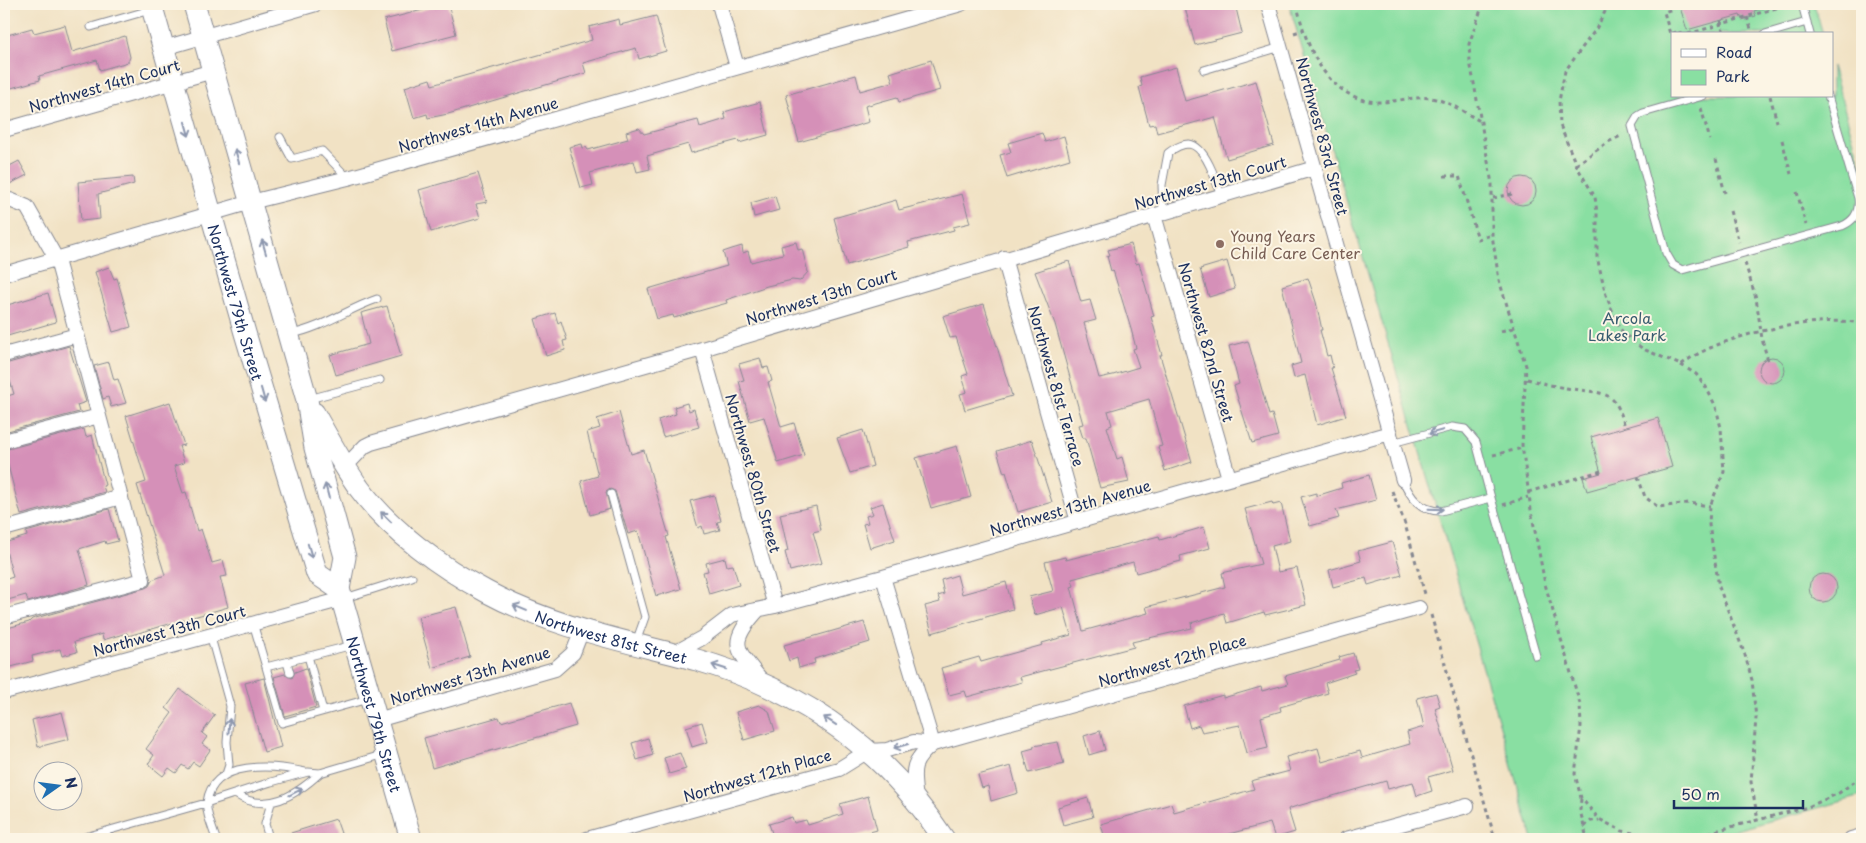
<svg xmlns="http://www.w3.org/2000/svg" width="1866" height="843" font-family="'Playpen Sans',sans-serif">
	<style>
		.green { fill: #89dfa2; stroke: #528780 }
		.building { fill: #d590b8 }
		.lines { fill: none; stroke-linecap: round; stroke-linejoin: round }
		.lane-casing { stroke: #868891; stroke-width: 9 }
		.street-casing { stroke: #868891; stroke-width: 16 }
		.primary-casing { stroke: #868891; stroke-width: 23 }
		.path { stroke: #868891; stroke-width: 3; stroke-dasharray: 4 4; stroke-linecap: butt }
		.lane { stroke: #fff; stroke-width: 7 }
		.street { stroke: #fff; stroke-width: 14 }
		.primary { stroke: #fff; stroke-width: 21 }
		.oneway { stroke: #8d97ae }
		.education-dot { fill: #8d6e63; stroke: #fcf5e5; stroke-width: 2 }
		.labels { text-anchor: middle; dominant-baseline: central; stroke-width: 4; stroke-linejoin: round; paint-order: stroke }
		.street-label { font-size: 15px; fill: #1b2f5e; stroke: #fcf5e5 }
		.education-label { font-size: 15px; fill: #785e54; stroke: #fcf5e5; text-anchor: start }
		.park-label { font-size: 15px; fill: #365b6f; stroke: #fcf5e5 }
	</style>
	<rect width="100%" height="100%" fill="#fcf5e5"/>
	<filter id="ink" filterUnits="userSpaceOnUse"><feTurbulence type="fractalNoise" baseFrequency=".02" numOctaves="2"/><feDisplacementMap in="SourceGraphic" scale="10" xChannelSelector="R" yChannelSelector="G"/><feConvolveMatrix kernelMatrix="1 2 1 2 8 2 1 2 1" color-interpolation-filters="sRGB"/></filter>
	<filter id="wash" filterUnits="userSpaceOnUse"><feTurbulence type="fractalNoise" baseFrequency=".0096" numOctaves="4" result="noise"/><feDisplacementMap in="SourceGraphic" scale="20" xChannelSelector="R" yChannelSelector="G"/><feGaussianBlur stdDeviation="1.12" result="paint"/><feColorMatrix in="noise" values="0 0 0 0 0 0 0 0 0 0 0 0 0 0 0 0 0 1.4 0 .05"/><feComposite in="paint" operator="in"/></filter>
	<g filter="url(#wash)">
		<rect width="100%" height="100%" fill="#f1e2c4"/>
		<path class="green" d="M1289 4H1814L1823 34H1672V96H1832V66L1862 170V796L1703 839H1533Z"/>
		<g id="blocks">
			<path class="building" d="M433 4H448L456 34 392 51 384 20 434 7Z
				M1184 4H1235L1242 33 1195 45Z
				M1679 4H1764V8L1754 11 1756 16 1742 20 1740 15 1687 30Z
				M656 16 666 51 639 59 636 48 583 63 586 73 448 114 428 118 427 114 414 118 405 87 430 79 432 85 592 40 589 27 619 19 620 25Z
				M65 25 72 52 125 36 130 57 128 62 100 70 97 60 39 76 40 80 4 90V36L32 28 34 33Z
				M931 60 940 90 899 102 897 97 865 106 869 122 799 142 786 95 856 75 860 91 893 82 890 73Z
				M1176 67 1185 101 1256 81 1274 145 1227 159 1215 117 1157 133 1155 124 1149 125 1139 87 1142 86 1140 77Z
				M760 102 768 135 739 143 738 140 691 153 688 144 647 156 650 169 637 172 634 161 590 173 593 185 581 188 569 147 582 144 583 148 586 147 588 150 628 139 626 132 639 128 644 134 698 120 700 127 726 119 724 112Z
				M1042 133 1045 142 1064 136 1070 159 1007 178 1000 155 1011 152 1008 143Z
				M19 161 27 175 4 187V169Z
				M478 173 487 202 476 204 480 218 431 232 419 190Z
				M1508 191a14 14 0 1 1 28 0a14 14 0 1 1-28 0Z
				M133 177 134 184 98 194 100 219 81 221 78 182Z
				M962 194 970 223 953 227 954 230 908 242 909 247 847 265 834 218 896 200 899 210Z
				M775 196 779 210 754 217 751 203Z
				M796 242 798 250 802 249 808 272 800 281 792 280 767 286 726 300 727 303 674 318 673 315 657 319 648 289 727 266 723 252 732 249 742 246 743 253 748 251 751 262 783 254 781 246Z
				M1131 244 1136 264 1139 263 1154 316 1151 317 1162 355H1160L1192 462 1165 471 1158 447 1162 446 1149 399 1108 411 1112 425 1107 427 1117 459 1122 457 1129 482 1100 488 1086 438H1083L1081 432 1079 425 1083 424 1055 324 1035 272 1069 261 1081 302 1090 300 1096 320 1084 323 1099 378 1113 375 1139 367 1133 349 1136 348 1131 329 1113 270 1111 271 1107 256 1110 255 1108 250Z
				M1227 261 1235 289 1209 297 1200 269Z
				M109 267 114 279 117 278 131 327 113 332 95 272Z
				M1308 278 1316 302 1322 330H1320L1327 356 1330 355 1333 368H1331L1346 416 1317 425 1305 375 1294 378 1291 366 1301 363 1282 286Z
				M48 293 56 322 4 337V306Z
				M984 304 1012 396 965 410 960 394 967 392 962 376 968 374 956 337 950 338 943 316Z
				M387 306 401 356 336 375 330 355 369 344 361 313Z
				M555 313 558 323 561 321 567 340 563 341 565 350 546 356 535 319Z
				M1248 341 1269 415 1272 414 1278 436 1252 443 1234 386 1239 384 1229 346Z
				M69 346 86 402 77 405 79 412 4 432V397L14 394 5 364Z
				M1759 370a13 13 0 1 1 26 0a13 13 0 1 1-26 0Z
				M760 358 763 368 768 367 772 381 768 382 781 427 794 423 804 455 778 463 764 417 750 421 739 381 744 380 739 364Z
				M109 362 114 380 118 379 126 403 111 407 108 397 103 399 94 366Z
				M170 402 184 445 179 446 184 463 174 466 183 493 186 492 197 531 201 529 212 563 223 560 227 576 220 577 228 607 128 636 127 633 103 640 102 634 74 642 77 652 62 656 60 649 32 656 33 661 4 669V629L29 622 32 619 145 588 149 586 152 580 165 575 137 485 146 482 126 416Z
				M687 403 689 411 694 409 699 427 663 437 658 420 676 414 674 407Z
				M619 412 631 454 644 450 669 536 666 537 681 589 656 596 638 531 628 534 615 491 610 489 606 492 610 509 590 515 581 481 598 476 587 432 600 428 597 419Z
				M1658 418 1672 467 1587 491 1583 478 1601 473 1591 437Z
				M84 429 86 437 92 435 105 485 103 486 105 492 21 515 4 450Z
				M863 430 873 466 850 473 837 438Z
				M1032 440 1052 502 1018 512 1006 472 1004 473 997 451Z
				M957 446 971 497 931 508 916 458Z
				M1369 475 1376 500 1336 510 1339 518 1310 526 1301 497 1316 493V496L1342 488 1341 483Z
				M714 495 721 521 717 522 720 530 704 534 702 526 698 528 690 501Z
				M1272 502 1273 505 1281 503 1290 541 1272 546 1278 572 1297 568 1306 605 1265 615 1264 612 1227 623 1224 613 1191 623 1192 628 1132 642 1134 647 1020 677 1022 682 967 697 965 691 949 695 941 668 979 657 981 662 1043 645 1042 643 1071 635 1063 607 1035 615 1029 597 1053 591 1045 562 1065 557 1066 560 1159 536 1160 540 1204 527 1210 548 1180 556 1181 561 1136 573 1133 562 1072 579 1074 586 1071 587 1083 631 1148 613 1146 607 1225 587 1222 573 1261 564 1245 509Z
				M883 503 895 540 870 548 863 524 868 523 866 516 873 514 870 507Z
				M816 506 821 530 813 532 822 563 790 571 785 552 788 551 780 514Z
				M109 509 118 541 106 544 105 541 79 549 89 585 28 602 26 595 4 601V580L13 577 4 543 27 536 26 532Z
				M1392 542 1402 575 1368 585 1366 578 1333 587 1329 570 1361 561 1358 551Z
				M725 558 727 566 733 565 739 585 709 594 703 572 708 571 706 563Z
				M1809 588a14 14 0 1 1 28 0a14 14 0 1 1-28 0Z
				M957 575 962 594 1006 582 1013 609 932 633 925 606 940 602 938 596 944 594 941 580Z
				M456 607 470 657 432 668 418 617Z
				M864 622 870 642 814 659 815 663 799 668 797 658 789 661 784 645Z
				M1353 653 1358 669 1353 670 1355 673 1325 683 1328 693 1280 707 1281 711 1261 717 1268 748 1247 753 1240 725 1202 732 1199 725 1190 728 1184 706 1223 695V698L1261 687 1262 691 1288 684 1285 676 1340 660 1339 657Z
				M306 668 316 707 285 716 274 677 285 674 292 678 295 672Z
				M264 678 281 747 264 752 245 683Z
				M180 689 215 715 202 733 207 737 202 744 210 750 199 766 193 762 188 769 182 765 176 773 169 768 163 776 148 764 154 755 146 749 172 713 166 708Z
				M1436 693 1440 706 1435 708 1453 770 1428 777 1432 791 1417 796 1413 782 1388 789 1386 781 1294 807 1288 809 1295 832 1275 838 1270 823 1210 839H1105L1101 824 1171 804 1174 812 1254 789 1251 781 1290 771 1286 757 1318 748 1322 762 1360 751 1362 758 1410 744 1407 732 1424 727 1417 698Z
				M569 703 576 726 432 768 424 738 499 717 501 722Z
				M759 705 769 711 775 731 744 740 736 712Z
				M62 712 69 739 38 747 32 720Z
				M702 722 708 742 692 747 686 727Z
				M1100 731 1105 750 1089 755 1084 736Z
				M648 738 653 755 637 760 632 743Z
				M1058 742 1064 764 1029 773 1023 751 1034 748 1033 746Z
				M680 753 686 769 669 774 664 758Z
				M1011 766 1018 793 991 801 988 786 982 788 978 775Z
				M868 796 877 830 845 839H774L769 824 792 817 794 823 806 820 808 825 843 814 840 804Z
				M1088 798 1093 817 1063 825 1058 807Z
				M336 819 343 839H282L281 836Z"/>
		</g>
	</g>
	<g filter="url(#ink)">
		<use href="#blocks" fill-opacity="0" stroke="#868891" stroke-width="1"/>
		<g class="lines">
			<g class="lane-casing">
				<path id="lane" d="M1802 4 1810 34
					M91 27 150 10
					M1765 34 1807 22
					M1204 70 1281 47
					M1703 96 1643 113 1638 116 1632 126 1666 253 1673 265 1682 270 1842 226C1854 221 1860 212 1858 198L1828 96
					M280 137 292 159 322 151 348 178
					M1163 213 1162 185 1168 153C1173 149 1182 144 1189 144 1206 146 1217 183 1221 196
					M291 334C322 328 348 309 377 299
					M309 399 380 380
					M1392 443 1452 427 1465 429 1476 442 1491 498 1441 511C1420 511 1410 497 1403 480
					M611 494 645 617 636 642
					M1491 498 1536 656
					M345 598 412 577
					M253 623 266 667
					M210 634 230 706 227 742 229 765 226 774
					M353 645 266 667 282 723 368 699
					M308 656 323 711
					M287 662 290 673
					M235 794C266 814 295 796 320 773
					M78 839 206 803 271 782 308 772 320 773 385 754
					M216 839C213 829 205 812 207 802 213 759 274 765 305 772
					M269 839 265 824 271 803"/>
			</g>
			<g class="street-casing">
				<path id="street" d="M719 4 737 67
					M1268 4 1403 480
					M164 48 316 4
					M4 130 213 71
					M4 202 10 200 27 207 57 260 143 580 4 617
					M1154 215 1229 478
					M1004 258 1078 522
					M4 274 251 202 348 178 961 4
					M702 349 775 606
					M4 355 77 335
					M4 441 99 416
					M345 467 365 446 371 443 702 349 1315 168
					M4 529 121 497
					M883 577 933 744
					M758 610C726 645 737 649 763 682
					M673 654 702 638 732 615 775 606 883 577 1390 433
					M4 692 343 599
					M377 720 555 669 573 653 582 630
					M916 800C913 771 909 763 933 744
					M587 839 839 769 868 751 887 750 914 742 933 744 1419 608
					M1346 839 1467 806
					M1851 839 1862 836"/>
			</g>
			<g class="primary-casing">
				<g id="primary">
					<path id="s1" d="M151 4 245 333 317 574 339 589"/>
					<path id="s2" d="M194 4 307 400 315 448 345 557 339 589 411 839"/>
					<path id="s3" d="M314 413C328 438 342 464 359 488 391 531 440 567 487 592 552 627 626 641 697 660 802 690 884 748 944 839"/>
				</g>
			</g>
			<path class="path" d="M1297 4C1305 47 1328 100 1378 102 1396 102 1414 96 1431 98 1449 101 1465 113 1480 121
				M1483 4 1469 44 1470 61 1492 184V235L1499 280 1526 366 1522 445 1531 510 1545 584 1580 704 1581 726 1575 774 1581 798 1599 819 1622 831 1656 837 1696 836 1808 807 1839 793 1862 776
				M1609 4 1596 29 1565 71 1559 101 1560 125 1576 165 1595 197 1597 213V257L1606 295 1619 327 1624 334 1643 349 1681 365C1717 335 1816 315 1862 323
				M1672 4 1673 9 1664 12 1670 34 1680 31V34
				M1747 17 1752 32
				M1721 20 1724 34
				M1294 33 1303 30
				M1688 34 1776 8 1775 4
				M1770 96 1777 122
				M1701 108 1710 140
				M1782 140 1791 174
				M1716 159 1725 193
				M1576 165 1608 142 1623 135
				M1444 176H1459L1478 239 1492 235
				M1797 192 1806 225
				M1493 198 1512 194
				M1730 211 1739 242
				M1745 263 1756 298 1762 339 1768 361
				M1501 331 1513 328
				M1681 365 1696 374 1706 387 1716 407 1721 428 1724 472 1710 506 1709 525 1719 587 1745 655 1752 680 1756 718 1751 782 1758 820
				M1527 379C1542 383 1557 387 1572 389 1607 394 1615 390 1625 427
				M1493 455 1523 448
				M1638 477 1645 497 1658 507 1689 503 1710 506
				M1392 491 1404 521 1425 594
				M1528 492 1601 471
				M1503 505 1528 497
				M1431 615 1495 839
				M1581 799 1580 810 1587 839
				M1584 827 1591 821 1599 820"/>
			<use href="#lane" class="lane"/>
			<use href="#street" class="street"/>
			<use href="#primary" class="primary"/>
		</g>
		<defs><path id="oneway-shaft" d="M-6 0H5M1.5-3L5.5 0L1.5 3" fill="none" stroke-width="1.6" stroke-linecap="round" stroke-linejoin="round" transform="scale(1.25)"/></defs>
		<g class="oneway">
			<use href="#oneway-shaft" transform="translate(187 129) rotate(74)"/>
			<use href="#oneway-shaft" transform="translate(237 156) rotate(-106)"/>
			<use href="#oneway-shaft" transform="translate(264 247) rotate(-106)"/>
			<use href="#oneway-shaft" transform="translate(263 395) rotate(74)"/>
			<use href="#oneway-shaft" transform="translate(1436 432) rotate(165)"/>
			<use href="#oneway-shaft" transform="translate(327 491) rotate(-105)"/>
			<use href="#oneway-shaft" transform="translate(1436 509) rotate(2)"/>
			<use href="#oneway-shaft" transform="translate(386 517) rotate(-135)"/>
			<use href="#oneway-shaft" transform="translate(310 551) rotate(73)"/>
			<use href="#oneway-shaft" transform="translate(520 608) rotate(-157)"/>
			<use href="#oneway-shaft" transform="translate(719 667) rotate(-162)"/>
			<use href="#oneway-shaft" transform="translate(830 721) rotate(-147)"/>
			<use href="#oneway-shaft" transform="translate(229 726) rotate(-86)"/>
			<use href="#oneway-shaft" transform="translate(901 746) rotate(164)"/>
			<use href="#oneway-shaft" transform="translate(296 792) rotate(-27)"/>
		</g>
	</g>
	<circle class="education-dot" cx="1220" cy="244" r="5"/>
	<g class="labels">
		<g class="street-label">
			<text transform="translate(104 85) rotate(-16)">Northwest 14th Court</text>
			<text transform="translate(478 124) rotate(-16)">Northwest 14th Avenue</text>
			<text transform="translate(1323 136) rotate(75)">Northwest 83rd Street</text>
			<text transform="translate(1210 182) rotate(-16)">Northwest 13th Court</text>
			<text transform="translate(821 296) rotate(-17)">Northwest 13th Court</text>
			<text stroke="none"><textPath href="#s1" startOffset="310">Northwest 79th Street</textPath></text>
			<text transform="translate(1207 342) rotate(74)">Northwest 82nd Street</text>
			<text transform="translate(1057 386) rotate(74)">Northwest 81st Terrace</text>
			<text transform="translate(754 473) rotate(74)">Northwest 80th Street</text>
			<text transform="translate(1070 507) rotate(-16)">Northwest 13th Avenue</text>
			<text transform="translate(169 630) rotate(-15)">Northwest 13th Court</text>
			<text stroke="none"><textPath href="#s3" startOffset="386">Northwest 81st Street</textPath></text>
			<text transform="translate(1172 660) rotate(-16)">Northwest 12th Place</text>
			<text transform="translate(470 675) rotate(-17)">Northwest 13th Avenue</text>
			<text stroke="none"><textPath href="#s2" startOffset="736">Northwest 79th Street</textPath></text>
			<text transform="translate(757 775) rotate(-16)">Northwest 12th Place</text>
		</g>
		<g class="education-label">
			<text x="1230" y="235">Young Years<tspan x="1230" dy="17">Child Care Center</tspan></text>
		</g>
		<g class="park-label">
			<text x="1627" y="317">Arcola<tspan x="1627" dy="17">Lakes Park</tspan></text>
		</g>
	</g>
	<rect width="1866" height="843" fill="none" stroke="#fcf5e5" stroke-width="20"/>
	<rect x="1671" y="32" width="162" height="65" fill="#fcf5e5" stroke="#a2a6af"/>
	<rect x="1681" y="49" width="25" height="8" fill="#ffffff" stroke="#a2a6af"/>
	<text x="1716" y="58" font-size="15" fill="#1b2f5e">Road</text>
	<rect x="1681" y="70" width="25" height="15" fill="#89dfa2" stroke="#a2a6af"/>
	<text x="1716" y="82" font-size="15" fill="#1b2f5e">Park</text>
	<g transform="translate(58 786) rotate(76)"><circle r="24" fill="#fcf5e5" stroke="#a2a6af"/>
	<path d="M0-4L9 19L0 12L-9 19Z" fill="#1f6fb2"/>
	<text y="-8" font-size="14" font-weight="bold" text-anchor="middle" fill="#1b2f5e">N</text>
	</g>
	<path d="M1674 800v8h129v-8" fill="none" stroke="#1b2f5e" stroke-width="2.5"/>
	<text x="1681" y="800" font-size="15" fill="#1b2f5e" stroke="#fcf5e5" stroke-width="4" paint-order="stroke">50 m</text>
</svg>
